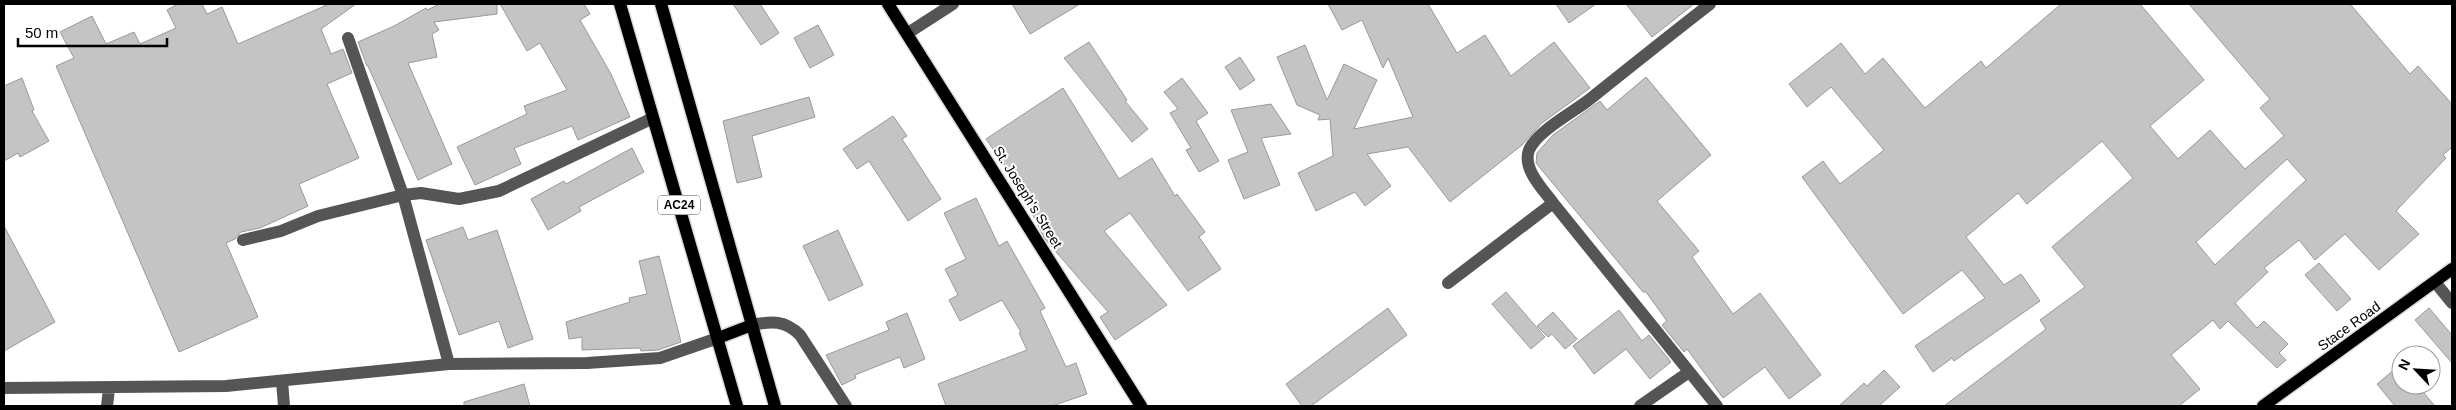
<svg xmlns="http://www.w3.org/2000/svg" width="2456" height="410" font-family="Arial,sans-serif">
	<style>
		.building { fill: #c4c4c4; stroke: #999; fill-rule: evenodd }
		.lines { fill: none; stroke-linecap: round; stroke-linejoin: round }
		.major-casing { stroke: #dbdbdb; stroke-width: 15 }
		.minor { stroke: #555; stroke-width: 12 }
		.major { stroke: #000; stroke-width: 12 }
		.labels { text-anchor: middle; dominant-baseline: central; stroke-width: 4; stroke-linejoin: round; paint-order: stroke }
		.shield { fill: #fff; stroke: #4c4c4c; stroke-width: 1 }
		.shield-label { font-size: 12px; font-weight: bold; fill: #000 }
		.street-label { font-size: 14px; fill: #000; stroke: #fff }
	</style>
	<rect width="100%" height="100%" fill="#fff"/>
	<path class="building" d="M178 4H202L207 14 222 7 238 44 329 4H356L321 29 331 54 343 49 352 73 327 84 359 158 299 184 308 206 260 228 241 232 235 239 226 243 258 317 179 352 56 66 74 58 60 32 92 16 106 44 134 32 140 44 176 28 167 10Z
		M440 4H497V14L434 22 439 30 432 34 437 57 408 63 452 164 418 180 368 66H367L358 42 394 26 426 8 427 10Z
		M500 4H584L590 14 580 20 611 74 630 117 578 140 572 126 514 148 521 164 475 185 457 147 527 114 524 106 567 90 540 43 527 51Z
		M733 4H760L779 33 761 45Z
		M1012 4H1080L1030 34Z
		M1328 4H1428L1457 53 1485 35 1511 76 1554 42 1590 88 1542 123 1522 145 1450 202 1408 147 1367 154 1391 186 1365 206 1355 192 1316 211 1298 173 1333 156 1330 119 1318 120 1320 115 1297 105 1277 57 1305 45 1327 100 1344 64 1377 80 1354 129 1413 117 1388 58 1383 68 1362 20 1342 30Z
		M1556 4H1596L1569 23Z
		M1626 4H1694L1652 37Z
		M2061 4H2140L2204 80 2150 126 2178 159 2210 130 2245 169 2284 136 2260 108 2270 99 2189 4H2350L2410 74 2418 66 2452 104V147L2443 155 2446 158 2396 211 2419 234 2379 270 2345 234 2315 260 2299 240 2264 268 2268 272 2235 303 2257 328 2264 321 2288 344 2279 353 2286 360 2277 368 2228 321 2220 329 2213 320 2171 355 2200 389 2179 406H1944L2046 329 2040 320 2085 287 2052 247 2133 178 2102 141 2027 204 2018 193 1966 237 2004 285 2021 274 2040 301 1954 361 1952 358 1933 372 1915 346 1985 298 1962 270 1903 314 1802 177 1823 161 1840 184 1884 150 1831 87 1807 107 1789 84 1841 43 1865 74 1883 58 1925 108 1981 61 1986 68ZM2287 159 2306 180 2215 265 2196 242Z
		M818 25 834 55 810 68 794 38Z
		M1089 42 1127 100 1125 101 1148 129 1132 142 1064 58Z
		M1240 57 1255 80 1240 90 1225 67Z
		M1646 77 1711 155 1657 201 1699 251 1692 257 1733 314 1760 293 1821 375 1789 399 1765 367 1723 398 1687 349 1684 352 1662 325 1667 321 1646 292H1643L1536 163 1537 153 1553 135 1600 101 1607 110Z
		M22 78 34 110 32 111 49 141 20 157 18 153 4 161V86Z
		M1182 78 1208 113 1196 121 1219 161 1199 172 1186 150 1191 148 1170 113 1178 109 1164 92Z
		M1063 88 1119 179 1152 158 1175 196 1177 194 1205 232 1199 237 1221 269 1188 291 1130 213 1104 231 1167 305 1115 340 1100 317 1108 312 1045 239 1015 180 986 139Z
		M809 97 815 117 752 136 762 177 737 183 723 121Z
		M1271 104 1291 134 1261 138 1280 185 1244 199 1228 160 1248 152 1231 110Z
		M893 116 907 136 902 139 941 199 908 221 869 161 857 169 843 149Z
		M632 148 644 172 579 207 581 211 548 230 531 199 564 181 566 184Z
		M976 198 999 246 1007 241 1045 308 1040 311 1066 367 1076 363 1087 394 1052 406H946L938 384 1027 350 1019 333 1021 332 1002 300 960 321 949 300 958 295 945 269 966 259 944 213Z
		M4 226 55 322 4 351Z
		M463 227 468 240 497 230 533 339 508 348 499 321 459 335 426 240Z
		M838 230 863 285 829 301 803 246Z
		M659 256 681 342 658 350 641 351 640 348 582 350V337L569 339 566 322 630 302 629 298 647 294 639 261Z
		M2319 263 2351 299 2337 311 2305 275Z
		M1506 292 1545 337 1531 349 1492 304Z
		M1388 308 1407 335 1311 406H1302L1286 384Z
		M2429 308 2452 335V363L2415 320Z
		M1619 310 1642 341 1649 335 1671 362 1650 379 1626 349 1594 374 1573 346Z
		M1553 312 1577 339 1565 349 1552 334 1548 337 1537 326Z
		M907 313 925 359 904 368 900 357 855 375 856 378 842 385 826 355 889 330 886 322Z
		M2401 364V385H2417L2435 406H2395L2377 384Z
		M1884 370 1900 387 1879 406H1839L1864 383 1867 386Z
		M524 384 530 406H464V402Z"/>
	<g class="lines">
		<g class="major-casing">
			<path id="major" d="M620 4 737 406
				M661 4 775 406
				M888 4 1141 406
				M718 338 752 325
				M2263 406 2452 269"/>
		</g>
		<path class="minor" d="M1710 4C1670 35 1630 67 1590 99 1574 112 1537 131 1529 150 1522 169 1543 189 1553 203L1717 406
			M908 33 953 4
			M348 38 403 195 449 364
			M243 240 281 231 318 216 403 195 421 193 459 199 499 191 653 118
			M2435 282 2452 303
			M1448 283 1553 203
			M752 325C772 321 785 320 800 335L846 406
			M282 381 284 406
			M4 388 226 386 449 364 587 363 660 358 718 338
			M107 406 109 389
			M1640 406 1689 372"/>
		<use href="#major" class="major"/>
	</g>
	<g class="labels">
		<rect class="shield" x="658" y="195.5" width="42" height="19" rx="4"/>
		<g class="shield-label">
			<text x="679" y="205">AC24</text>
		</g>
		<g class="street-label">
			<text transform="translate(1028 197) rotate(58)">St. Joseph's Street</text>
			<text transform="translate(2349 326) rotate(-36)">Stace Road</text>
		</g>
	</g>
	<rect width="2456" height="410" fill="none" stroke="#000000" stroke-width="10"/>
	<g transform="translate(2416 370) rotate(295)"><circle r="24" fill="#ffffff" stroke="#999999"/>
	<path d="M0-4L9 19L0 12L-9 19Z" fill="#000000"/>
	<text y="-8" font-size="14" font-weight="bold" text-anchor="middle" fill="#000000">N</text>
	</g>
	<path d="M18 38v8h149v-8" fill="none" stroke="#000000" stroke-width="2.5"/>
	<text x="25" y="38" font-size="15" fill="#000000" stroke="#ffffff" stroke-width="4" paint-order="stroke">50 m</text>
</svg>
